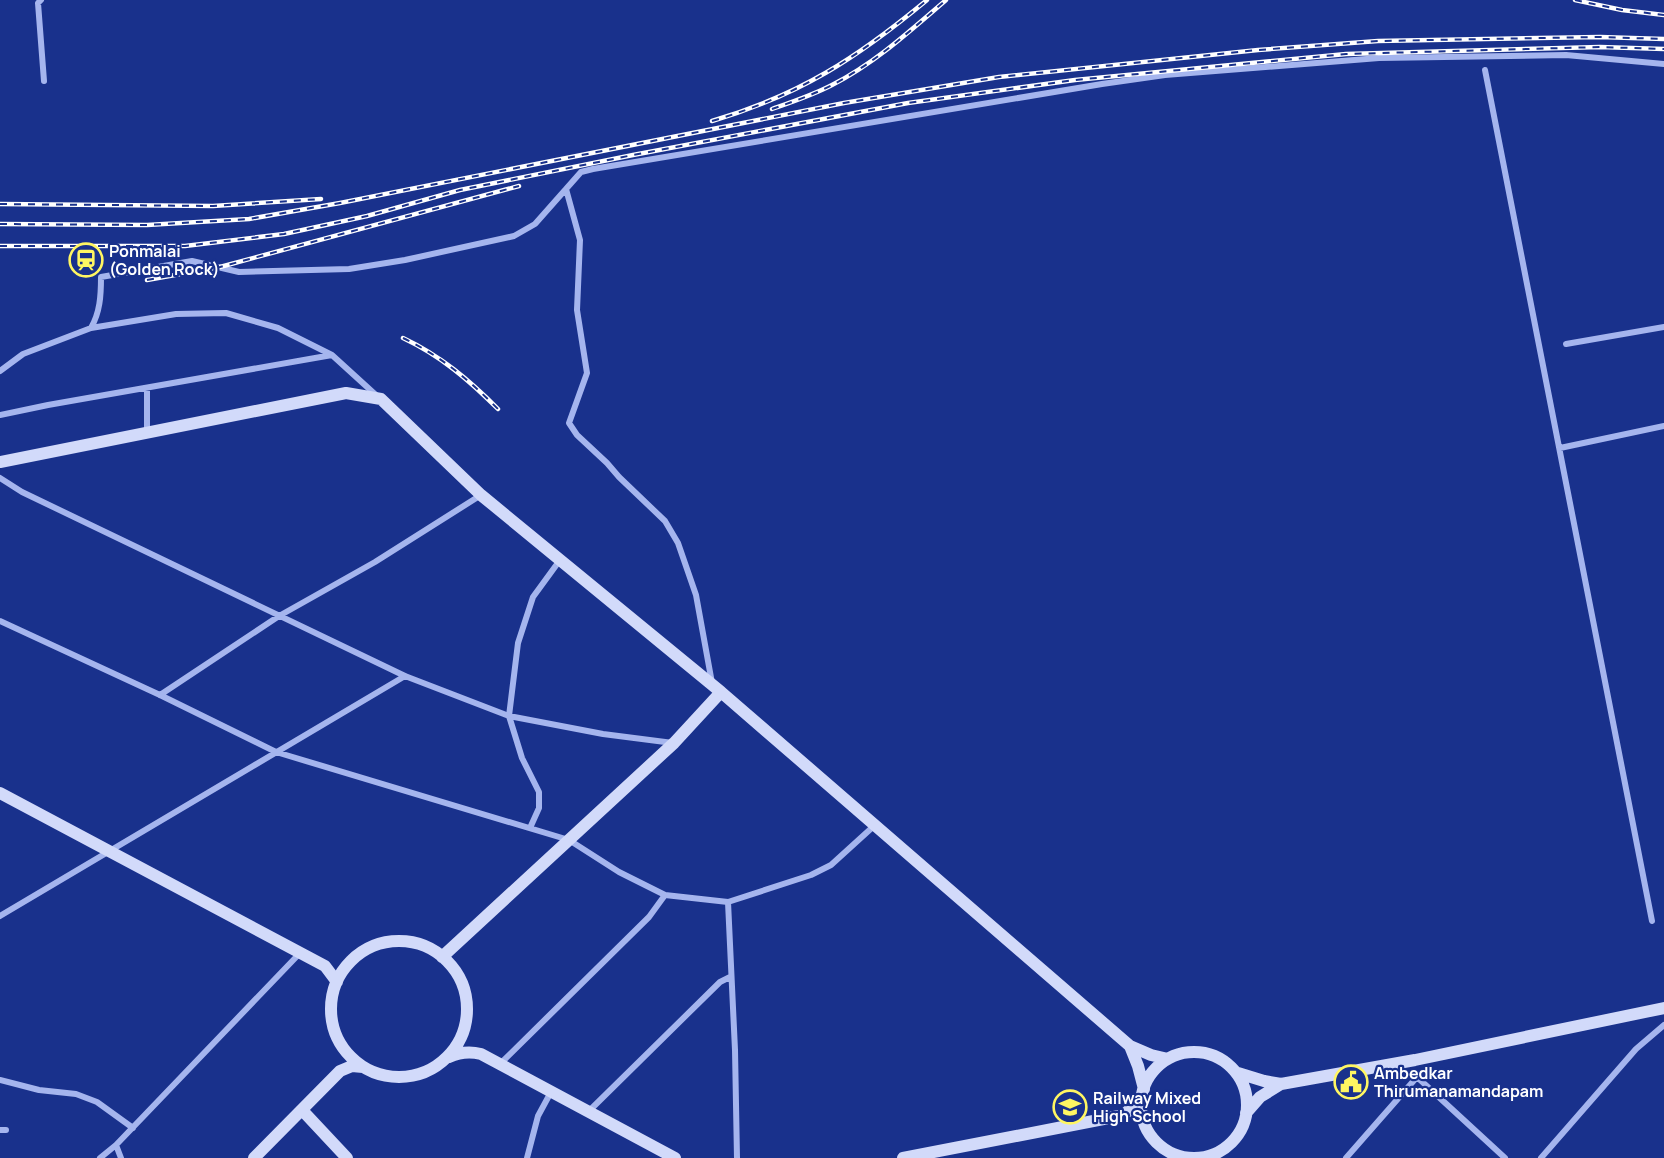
<svg xmlns="http://www.w3.org/2000/svg" width="1664" height="1158" font-family="Manrope,sans-serif">
	<style>
		.lines { fill: none; stroke-linecap: round; stroke-linejoin: round }
		.street { stroke: #a5b5ee; stroke-width: 6 }
		.secondary { stroke: #d2dafa; stroke-width: 12 }
		.rail-casing { stroke: #fff; stroke-width: 4.5 }
		.rail { stroke: #19318c; stroke-width: 2; stroke-dasharray: 7; stroke-linecap: butt }
		.labels { text-anchor: middle; dominant-baseline: central; stroke-width: 4.5; stroke-linejoin: round; paint-order: stroke }
		.poi-label { font-size: 16px; font-weight: bold; fill: #fff; stroke: #19318c; text-anchor: start }
	</style>
	<rect width="100%" height="100%" fill="#19318c"/>
	<g class="lines">
		<path class="street" d="M41 0 38 3 44 81
			M1485 70 1652 921
			M566 189 580 240 577 310 587 373 569 423 577 435 607 463 619 477 665 521 678 543 696 595 712 683
			M91 328 176 314 226 313 278 328 332 355 377 396
			M1566 344 1664 327
			M0 371 23 354 91 328C100 312 101 296 101 277L192 261 239 272 349 269 405 260 514 236 535 224 581 172 593 169 1102 84 1165 75 1379 58 1566 55 1664 64
			M147 388V432
			M0 415 48 405 332 355
			M1560 448 1664 426
			M0 478 22 492 405 676 509 716 603 734 673 743
			M0 621 160 695 276 752 569 840 619 872 665 895 728 902 811 875 831 865 875 825
			M160 695 279 616 375 562 481 495
			M530 828 539 808V792L522 758 509 716 518 643 533 597 560 560
			M728 902 735 1050 737 1158
			M0 916 405 676
			M500 1064 649 917 665 895
			M0 1080 39 1090 76 1094 97 1102 133 1128
			M588 1112 720 982 730 977
			M0 1130H6
			M116 1145 121 1158
			M100 1158 116 1145 300 953
			M527 1158 538 1116 551 1092
			M1346 1158 1417 1077 1505 1158
			M1541 1158 1636 1049 1664 1025"/>
		<path class="secondary" d="M0 462 346 393 381 399 481 495 721 692 1130 1046 1151 1055 1168 1059
			M0 793 325 966 337 982
			M331 1009a68 68 0 1 1 136 0a68 68 0 1 1-136 0Z
			M442 957 674 743 721 692
			M1130 1046 1138 1066 1144 1089
			M1141 1105a53 53 0 1 1 106 0a53 53 0 1 1-106 0Z
			M449 1057C460 1052 469 1051 481 1054L675 1158
			M1238 1073 1264 1081 1281 1084 1415 1060 1664 1008
			M302 1110 347 1158
			M1246 1113 1260 1097 1281 1084
			M254 1158 340 1071 352 1066 363 1067
			M903 1158 1124 1115 1142 1097"/>
		<g class="rail-casing">
			<path id="rail" d="M1575 0 1622 10 1664 15
				M772 109C792 102 813 95 832 85 875 63 910 31 946 0
				M712 121C800 95 857 58 927 0
				M0 204 213 206 321 199
				M0 224 147 225 249 219 340 203 844 103 999 77 1258 50 1378 41 1600 37 1664 39
				M0 246H185L284 234 367 216 460 190 633 155 908 103 1075 80 1346 54 1600 47 1664 49
				M147 280 220 267 519 186
				M403 338C441 356 469 380 498 409"/>
		</g>
		<use href="#rail" class="rail"/>
	</g>
	<defs>
		<g id="station-ring" transform="scale(1.725)"><circle r="9.5" fill="#19318c" stroke="#fff662" stroke-width="1.5"/><path d="M-3-6H3Q5-6 5-4V2Q5 4 3 4L4.5 6H3L1.5 4h-3L-3 6H-4.5L-3 4Q-5 4-5 2V-4Q-5-6-3-6ZM-3.5-4v3h7v-3ZM-3.5 1v1.5H-2V1ZM2 1v1.5H3.5V1Z" fill="#fff662"/></g>
		<g id="civic-ring" transform="scale(1.725)"><circle r="9.5" fill="#19318c" stroke="#fff662" stroke-width="1.5"/><path d="M-.6-6.5H3V-4.5H.6V-3L4-1V1h2V6H-6V1h2V-1L-.6-3ZM-1.2 2.5V6h2.4V2.5Z" fill="#fff662"/></g>
		<g id="school-ring" transform="scale(1.725)"><circle r="9.5" fill="#19318c" stroke="#fff662" stroke-width="1.5"/><path d="M0-5L7-2L0 1L-7-2ZM-4 1L0 2.5L4 1V4Q0 6-4 4Z" fill="#fff662"/></g>
	</defs>
	<g fill-rule="evenodd">
		<use href="#station-ring" x="86" y="260"/>
		<use href="#civic-ring" x="1351" y="1082"/>
		<use href="#school-ring" x="1070" y="1107"/>
	</g>
	<g class="labels">
		<g class="poi-label">
			<text x="109" y="251">Ponmalai<tspan x="109" dy="18">(Golden Rock)</tspan></text>
			<text x="1374" y="1073">Ambedkar<tspan x="1374" dy="18">Thirumanamandapam</tspan></text>
			<text x="1093" y="1098">Railway Mixed<tspan x="1093" dy="18">High School</tspan></text>
		</g>
	</g>
</svg>
